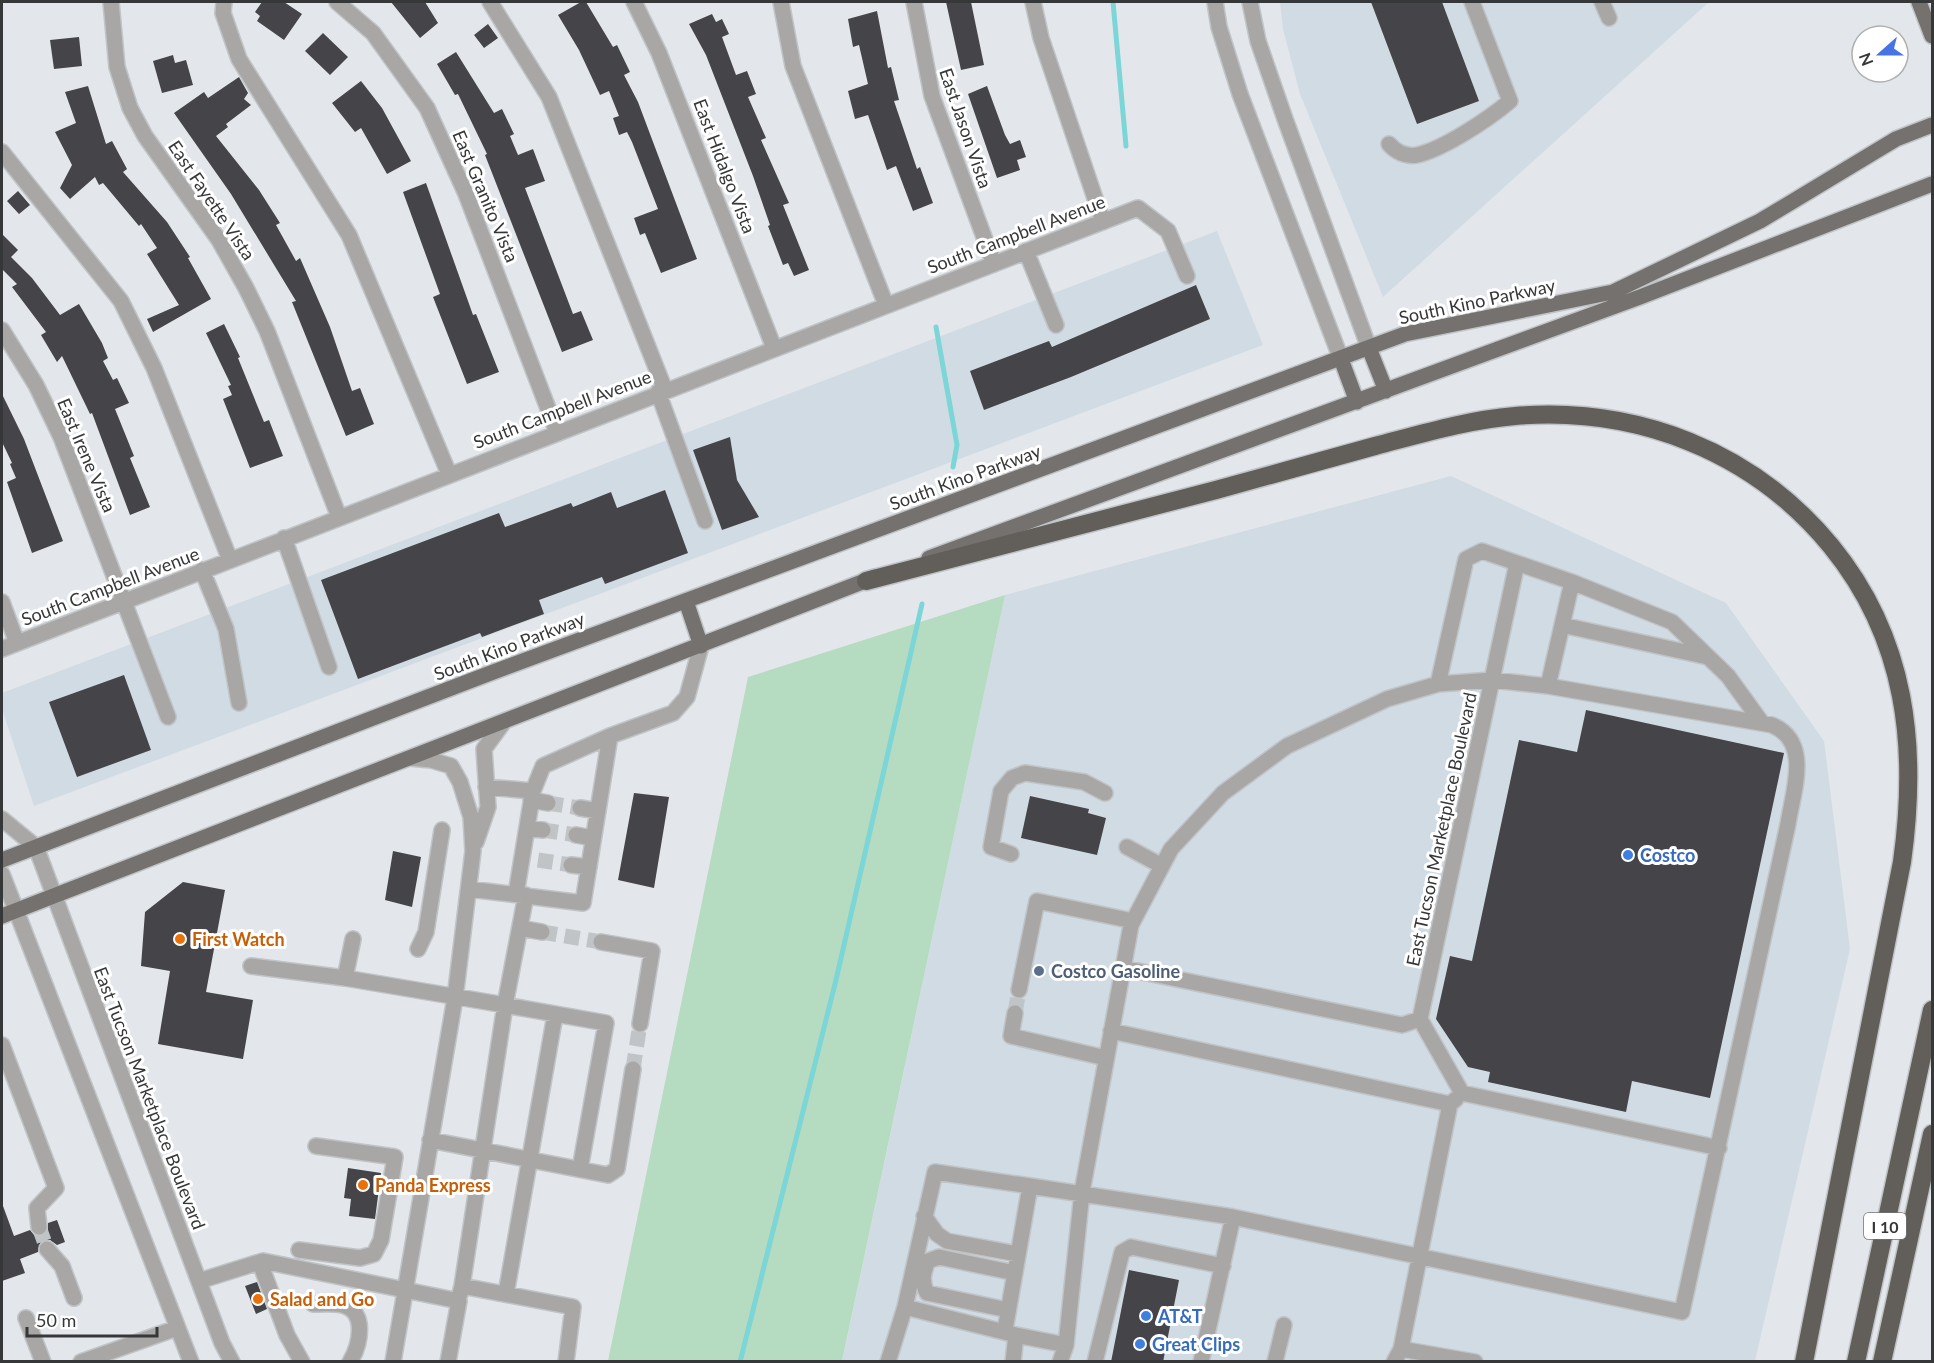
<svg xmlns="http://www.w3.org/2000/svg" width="1934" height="1363" font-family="Lato,sans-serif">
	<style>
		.built { fill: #d1dbe4 }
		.green { fill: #b5dbc1 }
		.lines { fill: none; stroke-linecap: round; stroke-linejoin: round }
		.stream { stroke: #7cd5d6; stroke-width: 5 }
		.building { fill: #454448 }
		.minor-tunnel { stroke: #c0c4c7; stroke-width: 15; stroke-dasharray: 15 8; stroke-linecap: butt }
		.minor-casing { stroke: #c0c4c7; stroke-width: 18 }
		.major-casing { stroke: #c0c4c7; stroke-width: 18 }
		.highway-casing { stroke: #c0c4c7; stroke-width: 21 }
		.minor { stroke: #a8a7a5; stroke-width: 15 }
		.major { stroke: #74716e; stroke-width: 15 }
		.highway { stroke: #625f5b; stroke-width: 18 }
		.shop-dot { fill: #3f7fe0; stroke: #fff; stroke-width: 2 }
		.food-dot { fill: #e8710a; stroke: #fff; stroke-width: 2 }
		.service-dot { fill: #5c6f8a; stroke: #fff; stroke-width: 2 }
		.labels { text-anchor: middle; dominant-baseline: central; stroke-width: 6; stroke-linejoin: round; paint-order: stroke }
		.shield { fill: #fff; stroke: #727374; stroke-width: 1.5 }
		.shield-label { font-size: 16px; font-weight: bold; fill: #363739 }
		.street-label { font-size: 18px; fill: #363739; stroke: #fff }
		.shop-label { font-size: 18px; font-weight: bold; fill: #366cbe; stroke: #fff; text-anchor: start }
		.food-label { font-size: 18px; font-weight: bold; fill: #c56008; stroke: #fff; text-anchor: start }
		.service-label { font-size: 18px; font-weight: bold; fill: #4e5e75; stroke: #fff; text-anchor: start }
	</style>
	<rect width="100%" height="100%" fill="#e3e7eb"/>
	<path class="built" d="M1280 2H1709L1383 297 1300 94 1283 29Z
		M1217 231 1263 345 34 806 2 709V693Z
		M1451 476 1726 603 1824 741 1850 949 1755 1361 842 1362 1005 595Z"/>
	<path class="green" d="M1005 595 842 1361H608L748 677Z"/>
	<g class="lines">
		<path class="stream" d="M1113 2 1126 146
			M936 327 957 445 953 467
			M740 1362 836 980 922 604"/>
	</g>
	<path class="building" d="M262 2H284L302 14 284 40 257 21 260 16 255 12Z
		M391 2H425L438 23 420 38Z
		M581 2H586L613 47 617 45 630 72 624 75 638 102 697 259 661 273 645 233 640 235 634 218 658 209 632 142 627 132 619 135 613 118 619 116 609 91 600 95 579 50 558 15Z
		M946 2H971L984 65 961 70Z
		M1371 2H1442L1479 101 1417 124Z
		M877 11 888 68 891 67 899 100 894 101 917 169 920 167 933 203 913 211 896 166 887 170 868 115 855 119 848 91 868 84 859 45 853 47 848 19Z
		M712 14 716 22 722 19 729 34 722 37 736 75 747 71 756 94 748 97 766 138 761 140 789 203 783 205 809 270 794 276 788 263 783 265 768 226 770 225 753 176 706 55 689 24Z
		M488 24 498 38 484 48 474 35Z
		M323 33 348 57 330 75 305 51Z
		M79 37 82 66 54 69 50 40Z
		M456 52 494 113 502 109 514 134 510 136 518 155 533 149 545 181 525 188 573 314 581 311 593 340 562 352 485 155 487 154 458 94 455 95 437 64Z
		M173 55 175 63 186 60 193 85 162 93 153 61Z
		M239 77 248 93 244 99 251 105 226 124 228 127 216 136 259 190 280 223 276 225 296 261 300 258 330 327 352 391 360 388 374 424 346 436 292 302 296 301 231 194 174 113 204 92 208 98Z
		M361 81 382 108 411 161 387 174 361 128 355 132 332 103Z
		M88 86 106 144 112 141 127 169 123 172 167 222 190 257 188 258 211 299 153 332 147 319 179 305 147 254 157 248 141 224 139 226 103 183 99 185 95 177 70 199 60 188 72 165 55 132 76 123 65 92Z
		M987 86 1005 135 1010 144 1020 140 1026 157 1017 160 1020 170 997 178 968 94Z
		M426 183 473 315 476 314 499 372 467 384 433 297 440 294 403 192Z
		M18 191 30 205 19 214 7 201Z
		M2 234 18 250 11 257 32 278 60 315 79 304 102 343 108 358 103 361 113 380 117 378 129 403 115 409 134 456 130 458 150 507 130 515 92 413 90 414 62 356 57 362 41 335 46 332 12 287 17 284 2 269Z
		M1196 285 1210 319 1071 377 984 410 970 371 1049 341 1052 347Z
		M224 324 240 357 238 358 264 422 269 420 283 456 250 468 223 399 232 395 228 386 231 385 206 333Z
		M2 394 24 439 63 541 32 553 7 482 16 478 10 464 12 463 2 442Z
		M730 437 737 480 759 517 722 530 693 450Z
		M665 490 688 553 605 584 602 577 539 600 544 614 482 637 480 633 358 679 321 580 499 513 505 527 571 503 573 507 611 492 617 508Z
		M124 675 151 750 77 777 49 702Z
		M1586 710 1784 753 1710 1098 1632 1081 1626 1112 1488 1082 1490 1072 1468 1067 1436 1019 1450 956 1472 961 1519 740 1577 752Z
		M634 793 669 797 654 888 618 880Z
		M1030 796 1089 809 1088 813 1106 818 1097 855 1021 838Z
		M393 851 421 857 412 907 385 900Z
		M183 882 225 890 206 992 253 1000 243 1059 158 1044 170 971 141 966 145 912Z
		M348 1168 381 1173 375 1219 349 1216 351 1199 344 1198Z
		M3 1206 14 1236 30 1230 35 1236 41 1237 48 1231V1223L57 1220 65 1242 57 1245 50 1240 41 1241 38 1252 20 1259 25 1273 2 1281Z
		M1129 1270 1179 1280 1163 1362H1111Z
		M257 1282 267 1309 256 1314 245 1286Z"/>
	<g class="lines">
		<path class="minor-tunnel" d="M548 803 580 808
			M543 830 576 835
			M538 860 571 865
			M542 932 601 942
			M1015 1013 1019 990
			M633 1069 640 1024
			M39 1227 47 1249"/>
		<g class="minor-casing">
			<path id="minor" d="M111 2 117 67 130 108 145 136 219 240 246 288 267 331 339 517
				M224 2 223 13 239 59 349 235 449 474
				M337 2 373 33 427 108 466 194 557 432
				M490 2 549 97 665 390
				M634 2 659 53 774 348
				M781 2 793 66 886 305
				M914 2 932 96 994 264
				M1033 2 1041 38 1103 222
				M1215 2 1219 27 1240 94 1341 359
				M1250 2 1258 41 1285 119 1369 348
				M1602 2 1609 18
				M1389 144C1396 152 1406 157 1417 155 1444 149 1490 118 1510 101L1472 2
				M2 152 121 301 154 368 230 560
				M1026 251 1056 325
				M2 330 36 385 61 437 168 717
				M658 392 705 521
				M284 538 329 667
				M202 570 226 629 239 703
				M2 602 17 643
				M1562 625 1708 657
				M2 649 1138 208 1168 231 1187 276
				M1438 684 1466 559 1482 551 1572 582 1672 622 1728 676 1762 723
				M1548 686 1572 582
				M486 787 533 791
				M531 800 548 803
				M580 808 598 811
				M2 819 36 847 222 1343 232 1362
				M527 828 543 830
				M576 835 593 838
				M476 842 488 807 484 749 503 723
				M1127 847 1162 866
				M1011 854 991 847 1001 791 1012 778 1025 773 1084 782 1105 793
				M571 865 589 867
				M2 874 191 1362
				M469 889 583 903 610 736 673 713 687 697 701 646
				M516 894 533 791 543 766 610 736
				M526 895 505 1005 606 1023 580 1169
				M520 928 542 932
				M601 942 652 951 640 1024
				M418 949 426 932 442 830
				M251 966 345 978 505 1005 462 1286
				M1123 968 1402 1025 1420 1019
				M345 978 353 939
				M1019 990 1037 901 1133 921
				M1015 1013 1011 1036 1106 1058
				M1111 1031 1450 1104
				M2 1045 56 1188 37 1208 39 1227
				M430 1140 608 1175 617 1169 633 1069
				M924 1216 937 1234 947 1241 1018 1254
				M47 1249 62 1266 74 1298
				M299 1250 360 1258 374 1254 381 1240 395 1157 316 1146
				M260 1263 287 1335 302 1362
				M199 1281 263 1261 459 1301 448 1362
				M460 1294 462 1286 573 1307 566 1362
				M506 1294 555 1015
				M313 1304C322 1304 333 1303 342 1305 368 1311 360 1345 350 1362
				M905 1307 1016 1335 1066 1345
				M1008 1310 927 1293C921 1281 923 1273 928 1261L939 1257 1015 1273
				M26 1318 43 1362
				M1005 1330 1030 1186 1233 1217 1682 1312 1788 824C1793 791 1812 742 1772 725L1548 686 1492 680 1517 563
				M1401 1349 1475 1362
				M81 1362 177 1328
				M393 1362 455 998 473 851 471 817 460 782 451 766 431 760 410 758
				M888 1362 905 1307 935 1172 1030 1186
				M1013 1362 1016 1335
				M1060 1362 1066 1345 1082 1192 1131 925 1171 849 1223 793 1287 746 1387 699 1438 684 1492 680 1420 1019 1462 1093 1719 1148
				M1095 1362 1122 1252 1131 1247 1223 1266
				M1201 1362 1233 1217
				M1275 1362 1284 1325
				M1394 1362 1401 1349 1450 1104 1456 1099"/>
		</g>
		<g class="major-casing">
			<path id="major" d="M1919 2 1932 36
				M1369 348 1386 391
				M1341 359 1357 402
				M929 558 1640 297 1932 184
				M686 601 701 646
				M2 860 488 674 1405 334 1613 292 1760 221 1896 139 1932 125
				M2 916 875 577"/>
		</g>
		<g class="highway-casing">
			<path id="highway" d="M866 581C983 551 1100 521 1216 490 1269 475 1322 461 1375 446 1421 434 1467 420 1515 416 1636 406 1753 451 1831 546 1907 639 1918 747 1902 862L1804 1362
				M1856 1362 1932 1010
				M1882 1362 1932 1134"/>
		</g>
		<use href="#minor" class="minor"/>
		<use href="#major" class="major"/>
		<use href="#highway" class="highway"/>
	</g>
	<g class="shop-dot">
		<circle cx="1628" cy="855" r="6"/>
		<circle cx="1146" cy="1316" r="6"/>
		<circle cx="1140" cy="1344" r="6"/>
	</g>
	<g class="food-dot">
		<circle cx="180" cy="939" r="6"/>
		<circle cx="363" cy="1185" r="6"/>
		<circle cx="258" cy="1299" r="6"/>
	</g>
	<circle class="service-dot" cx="1039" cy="971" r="6"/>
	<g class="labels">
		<rect class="shield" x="1864" y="1213" width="42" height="26" rx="4.5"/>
		<g class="shield-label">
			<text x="1885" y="1226">I 10</text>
		</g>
		<g class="street-label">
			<text transform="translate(966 128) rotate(71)">East Jason Vista</text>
			<text transform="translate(725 166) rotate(69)">East Hidalgo Vista</text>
			<text transform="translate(486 196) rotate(67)">East Granito Vista</text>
			<text transform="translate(212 200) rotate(56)">East Fayette Vista</text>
			<text transform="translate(1016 234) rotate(-21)">South Campbell Avenue</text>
			<text transform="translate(1477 301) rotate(-12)">South Kino Parkway</text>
			<text transform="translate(562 409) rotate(-21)">South Campbell Avenue</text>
			<text transform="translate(87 455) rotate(67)">East Irene Vista</text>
			<text transform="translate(965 477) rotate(-20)">South Kino Parkway</text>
			<text transform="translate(110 586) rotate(-21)">South Campbell Avenue</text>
			<text transform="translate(509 646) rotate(-21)">South Kino Parkway</text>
			<text transform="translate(1441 829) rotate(-78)">East Tucson Marketplace Boulevard</text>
			<text transform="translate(150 1098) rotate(69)">East Tucson Marketplace Boulevard</text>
		</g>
		<g class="shop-label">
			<text x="1640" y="855">Costco</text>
			<text x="1158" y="1316">AT&amp;T</text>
			<text x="1152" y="1344">Great Clips</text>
		</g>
		<g class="food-label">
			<text x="192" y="939">First Watch</text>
			<text x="375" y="1185">Panda Express</text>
			<text x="270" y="1299">Salad and Go</text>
		</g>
		<g class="service-label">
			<text x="1051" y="971">Costco Gasoline</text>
		</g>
	</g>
	<rect width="1934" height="1363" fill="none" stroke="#363739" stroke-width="6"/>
	<g transform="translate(1880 54) rotate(249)"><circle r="28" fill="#ffffff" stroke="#afafb0" stroke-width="1.5"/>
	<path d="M0-4.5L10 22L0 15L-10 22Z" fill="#4674e6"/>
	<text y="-9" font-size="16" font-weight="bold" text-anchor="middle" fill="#363739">N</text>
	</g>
	<path d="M27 1327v9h130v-9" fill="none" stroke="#363739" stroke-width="3"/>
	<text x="36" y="1327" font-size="18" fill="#363739" stroke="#ffffff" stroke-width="4.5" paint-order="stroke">50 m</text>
</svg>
